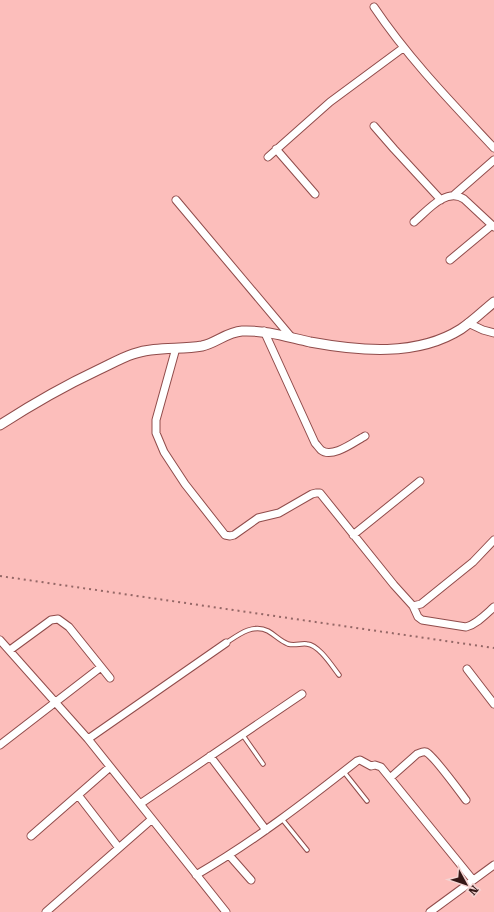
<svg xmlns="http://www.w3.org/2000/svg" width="494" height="912" font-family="'Roboto Serif',serif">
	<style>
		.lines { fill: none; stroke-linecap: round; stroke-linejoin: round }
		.service-casing { stroke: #904c4b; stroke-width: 5.5 }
		.minor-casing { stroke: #904c4b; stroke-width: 9 }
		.tertiary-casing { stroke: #904c4b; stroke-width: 11 }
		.service { stroke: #fff; stroke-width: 3.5 }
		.minor { stroke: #fff; stroke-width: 7 }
		.tertiary { stroke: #fff; stroke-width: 9 }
		.rail { stroke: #946766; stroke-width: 2; stroke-dasharray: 2 4; stroke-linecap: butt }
	</style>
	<rect width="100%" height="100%" fill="#fcbebb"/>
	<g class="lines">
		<g class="service-casing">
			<path id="service" d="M226 643C238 635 253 623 268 631 275 635 280 641 288 644 295 646 301 643 307 644 319 645 332 666 339 675
				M242 734 263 764
				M344 772 367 801
				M282 819 307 850"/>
		</g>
		<g class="minor-casing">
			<path id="minor" d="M374 7C409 59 452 103 494 148
				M374 126 394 149 441 200
				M276 149 315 194
				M268 157 330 102 403 48
				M454 195 494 160
				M176 200 292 338
				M414 222C427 211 446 187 464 199L494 227
				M450 260 492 225
				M468 323 483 330 494 333
				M264 331 315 443C317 445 319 448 321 450 332 459 354 442 365 436
				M176 348 156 420V433L164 452 185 484 225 535 230 536 234 535 258 518 279 513 312 494 316 493H320L394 585 413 606 421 604 473 562 494 540
				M353 535 420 481
				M413 606 418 617 422 620 466 627C477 624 486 614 494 607
				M0 640 88 739 152 819 46 912
				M10 650 51 620 58 619 69 627 110 678
				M467 669 494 704
				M88 739 226 643
				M0 745 101 667
				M210 756 266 830
				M390 778 417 754C420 753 423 751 426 752 433 755 460 792 466 800
				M78 795 119 848
				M140 804 302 694
				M152 819 226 912
				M31 836 110 767
				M229 855 251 880
				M196 875C253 842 305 802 357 761L360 760 371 766 375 765 381 767 473 880
				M430 912 494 865"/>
		</g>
		<g class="tertiary-casing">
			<path id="tertiary" d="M0 425C31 405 64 386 98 370 109 365 121 358 133 354 156 346 180 350 202 346 216 343 227 332 242 331 266 330 287 337 310 342 359 351 417 357 461 329 473 321 483 311 494 302"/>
		</g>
		<use href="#service" class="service"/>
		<use href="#minor" class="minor"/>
		<use href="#tertiary" class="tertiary"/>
		<path class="rail" d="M0 576 494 648"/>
	</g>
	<g transform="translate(466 884) rotate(130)" stroke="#f4d4d2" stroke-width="3" paint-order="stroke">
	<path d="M0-3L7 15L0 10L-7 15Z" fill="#341817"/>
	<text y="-6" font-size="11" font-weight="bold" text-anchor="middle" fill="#341817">N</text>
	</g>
</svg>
